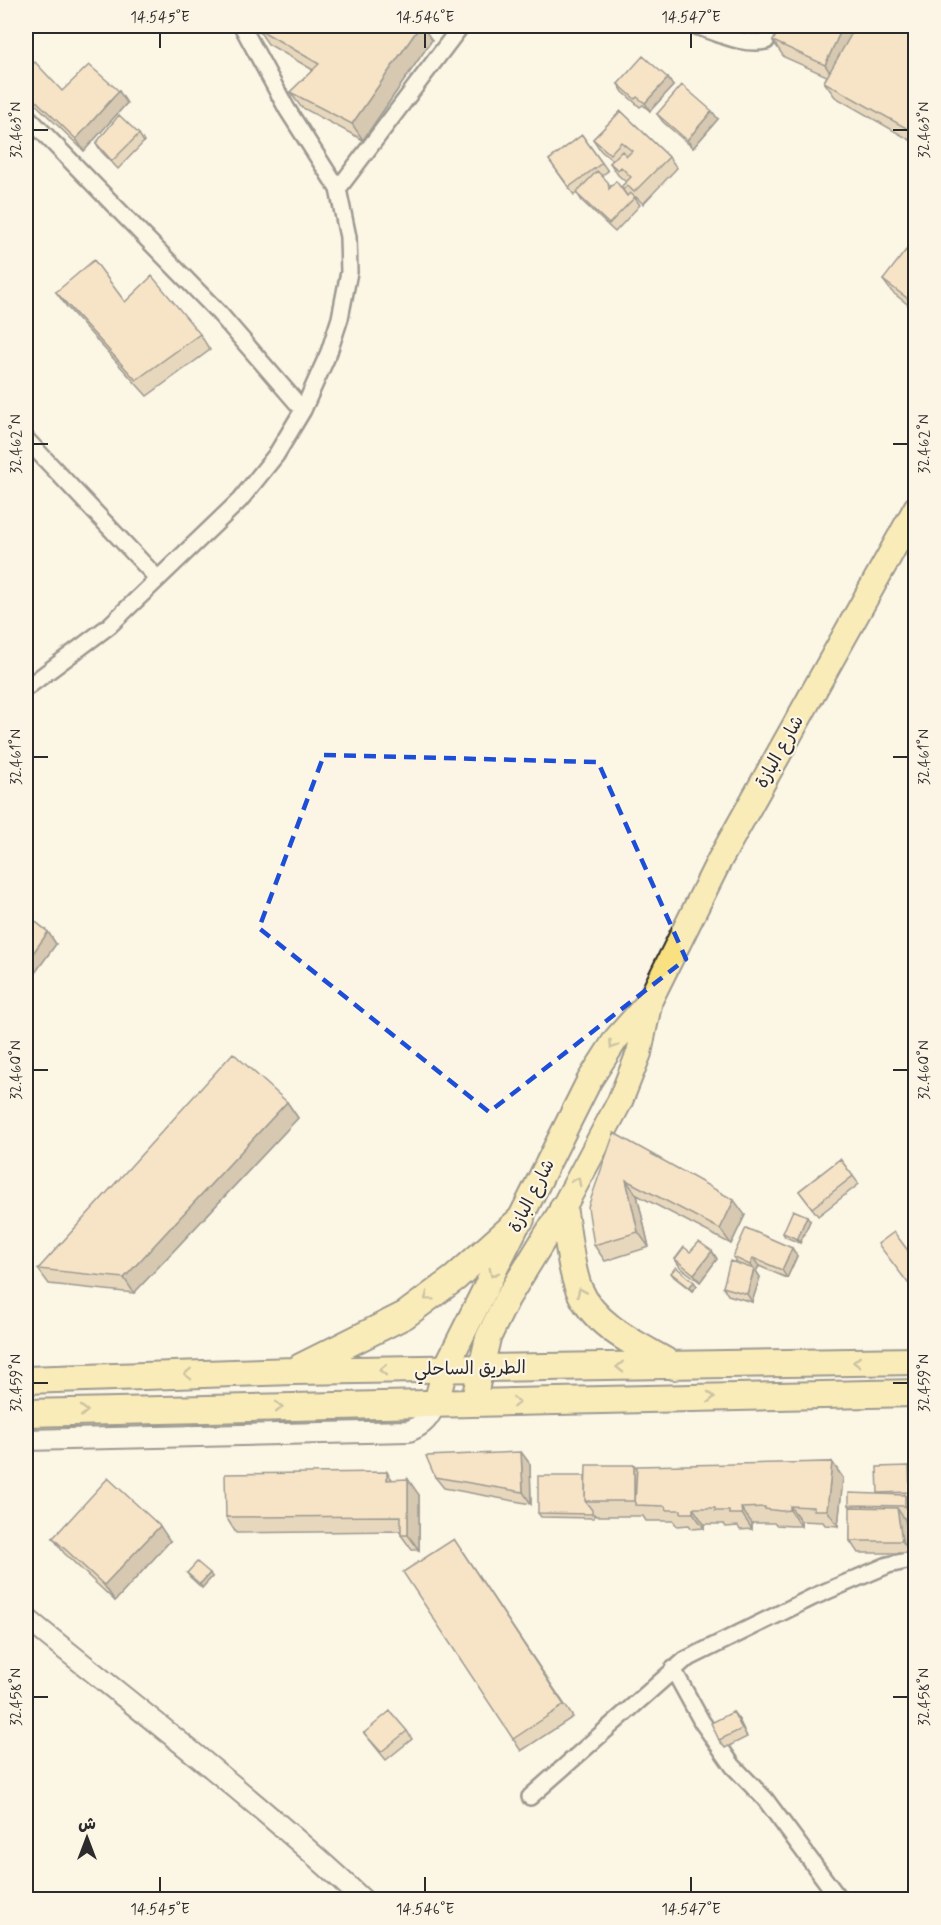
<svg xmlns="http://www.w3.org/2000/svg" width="941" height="1925" font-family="Mynerve,'Playpen Sans Arabic',sans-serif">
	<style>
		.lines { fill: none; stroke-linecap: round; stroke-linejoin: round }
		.minor-casing { stroke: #2b2b2b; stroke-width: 20 }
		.tertiary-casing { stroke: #2b2b2b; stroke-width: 24 }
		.primary-casing { stroke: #2b2b2b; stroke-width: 28 }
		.trunk-casing { stroke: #2b2b2b; stroke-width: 30 }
		.minor { stroke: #fcf5e5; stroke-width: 15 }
		.tertiary { stroke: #fcf5e5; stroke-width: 20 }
		.primary { stroke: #f9e181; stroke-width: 24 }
		.trunk { stroke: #f9e181; stroke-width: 26 }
		.wall { fill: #cfb28b; stroke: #2b2b2b; stroke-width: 1.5 }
		.shaded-wall { fill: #a99171; stroke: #2b2b2b; stroke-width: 1.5 }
		.building { fill: #f1cfa2; stroke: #2b2b2b; stroke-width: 1.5 }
		.oneway { stroke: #928656 }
		.marked { fill: none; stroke: #1d4ed8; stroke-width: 4.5; stroke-dasharray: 12 8; stroke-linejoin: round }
		.ticks { fill: none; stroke: #2b2b2b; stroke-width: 2 }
		.labels { text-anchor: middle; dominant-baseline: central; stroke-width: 4.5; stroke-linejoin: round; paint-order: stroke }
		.street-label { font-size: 18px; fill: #2b2b2b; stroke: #fcf5e5 }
		.neatline { fill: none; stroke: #2b2b2b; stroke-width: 2 }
		.ticks-label { font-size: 15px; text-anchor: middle; fill: #2b2b2b }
	</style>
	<rect width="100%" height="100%" fill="#fcf5e5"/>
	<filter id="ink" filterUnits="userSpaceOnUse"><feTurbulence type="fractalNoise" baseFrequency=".0167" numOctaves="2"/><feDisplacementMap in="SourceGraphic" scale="12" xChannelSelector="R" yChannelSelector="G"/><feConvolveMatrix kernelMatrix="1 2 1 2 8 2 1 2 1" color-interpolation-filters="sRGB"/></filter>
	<g filter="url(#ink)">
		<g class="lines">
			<g class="minor-casing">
				<path id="minor" d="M696 26C718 33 743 46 766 41L775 26
					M26 115 219 313 303 410
					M338 189 461 26
					M26 439 158 579
					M26 688 109 626 240 500 276 455 303 410 329 352 340 318 349 272 348 237 338 189 287 109 242 26
					M673 1669 702 1722 733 1766 765 1799 840 1900
					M530 1797 685 1660 813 1597 888 1565 916 1559"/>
			</g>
			<g class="tertiary-casing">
				<path id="tertiary" d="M26 1440 409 1431C424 1425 429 1418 436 1403
					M26 1618C139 1710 256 1799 363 1900"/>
			</g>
			<g class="primary-casing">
				<path id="primary" d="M436 1403 445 1369 589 1081 616 1039 649 1002
					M473 1403 488 1338 507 1299 563 1208 620 1101 639 1053 650 1000 719 861 916 508"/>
			</g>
			<g class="trunk-casing">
				<path id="trunk" d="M563 1208C568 1232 570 1268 579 1289 595 1328 641 1346 674 1366
					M301 1367 405 1315 455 1278 521 1219
					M26 1380 294 1371 916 1361
					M26 1413 916 1393"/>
			</g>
			<use href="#minor" class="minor"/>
			<use href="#tertiary" class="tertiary"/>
			<use href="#primary" class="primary"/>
			<use href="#trunk" class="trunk"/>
		</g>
		<path class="wall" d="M26 26H33L34 27 26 37Z
			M915 26V143L835 97 824 82 827 76 784 57 773 41Z
			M257 28 432 40 363 140 301 107 290 92 313 70 268 44Z
			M26 71 62 91 127 103 84 151 26 95Z
			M618 84 673 86 650 111 643 105 640 107 623 92Z
			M621 111 669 157 677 168 643 204 636 197 635 198 640 205 615 232 582 201 577 193 574 195 549 160 582 135 608 171 601 176 611 186 627 196 621 187 626 182 618 175 610 163 613 161 601 151 593 139Z
			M657 114 718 119 693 148 663 122Z
			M139 134 144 142 118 169 101 151 96 143Z
			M915 257V310L892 292 883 280Z
			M56 292 125 302 200 334 210 350 147 396 67 307Z
			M26 914 48 932 56 944 32 977 26 972Z
			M287 1102 298 1118 134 1293 49 1284 38 1269Z
			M614 1133 745 1215 731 1244 637 1195 649 1247 605 1261 594 1245Z
			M840 1159 859 1184 818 1216 799 1191Z
			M810 1221 800 1243 785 1237 783 1233Z
			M792 1248 797 1256 787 1278 759 1266 756 1271 760 1277 752 1302 728 1295 723 1287 737 1263 733 1257Z
			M712 1251 717 1259 700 1282 680 1267 675 1259 690 1252Z
			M671 1273 697 1286 692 1291 674 1277Z
			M521 1452 530 1464 531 1504 444 1488 435 1477Z
			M915 1454V1536L912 1531 911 1518H904L905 1520 911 1553H858L850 1541 851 1507 849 1505 879 1494 878 1493 909 1466 913 1471Z
			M832 1462 843 1478 838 1526 825 1525 823 1522 801 1521V1526H792L776 1525 774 1523H752V1529L740 1530 738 1526 726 1527 724 1524H704V1528L692 1529 689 1525 677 1526 673 1521H646L643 1516H596L594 1514V1518L541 1517 538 1513 585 1476 634 1465 637 1468Z
			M392 1480 419 1495V1550H412L401 1535V1531L236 1533 226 1517Z
			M53 1538 170 1541 115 1601 64 1553Z
			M462 1551 573 1717 521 1751 513 1739Z
			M187 1573 212 1577 202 1588 190 1577Z
			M733 1712 739 1720 747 1737 725 1748 719 1740Z
			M407 1731 412 1739 386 1760 364 1733Z"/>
		<path class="shaded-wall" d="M420 26H422L432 40 363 140 352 124Z
			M843 26H861L835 80 825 65Z
			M668 78 673 86 650 111 645 103Z
			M119 91 127 103 84 151 76 139Z
			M712 111 718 119 693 148 687 140Z
			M48 932 56 944 32 977 26 967V963Z
			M287 1102 298 1118 134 1293 124 1278Z
			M626 1180 637 1195 649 1247 638 1232Z
			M734 1200 745 1215 731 1244 720 1229Z
			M807 1216 810 1221 800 1243 797 1239Z
			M792 1248 797 1256 787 1278 782 1270Z
			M712 1251 717 1259 700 1282 694 1274Z
			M753 1258 759 1266 756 1271 760 1277 752 1302 747 1294 754 1270 750 1265Z
			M694 1282 697 1286 692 1291 689 1287Z
			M521 1452 530 1464 531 1504 523 1492Z
			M832 1462 843 1478 838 1526 827 1510Z
			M634 1465 645 1480 637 1505 634 1501Z
			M909 1466 915 1475 913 1489 915 1492V1499L910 1492Z
			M387 1472 398 1488 387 1480Z
			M408 1479 419 1495V1550L408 1535Z
			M905 1495 913 1507V1518L905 1506Z
			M790 1506 801 1521V1526L790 1510Z
			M693 1508 704 1524V1528L693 1513Z
			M741 1508 752 1523V1529L742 1514Z
			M897 1508 905 1520 911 1553 902 1541Z
			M160 1526 170 1541 115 1601 104 1585Z
			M210 1573 212 1577 202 1588 200 1584Z
			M733 1712 739 1720 747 1737 742 1729Z"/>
		<path class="building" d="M259 26H420L352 124 290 92 319 64 257 28Z
			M781 26H843L825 65 773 41Z
			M856 26H915V133L824 82Z
			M643 56 668 78 645 103 637 97 635 99 618 84Z
			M35 62 62 91 89 65 119 91 76 139 26 91V71Z
			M682 85 712 111 687 140 657 114Z
			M621 111 669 157 634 192 627 185 623 190 621 187 631 177 621 167 618 170 610 163 622 151 627 156 632 151 621 142 610 154 593 139Z
			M119 115 139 134 112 161 96 143Z
			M582 135 602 163 569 187 549 160Z
			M597 171 608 182 609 189 616 181 627 196 630 193 635 197 609 224 576 193Z
			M906 250 915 257V304L883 280Z
			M94 260 125 302 152 276 200 334 136 380 56 292Z
			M26 914 48 932 26 963Z
			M233 1053 287 1102 124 1278 38 1269Z
			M614 1133 734 1200 720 1229 626 1180 638 1232 594 1245 588 1207Z
			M840 1159 853 1176 812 1208 799 1191Z
			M793 1210 807 1216 797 1239 783 1233Z
			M746 1228 792 1248 782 1270 753 1258 750 1265 733 1257Z
			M894 1232 915 1260V1292L878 1244Z
			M699 1242 712 1251 694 1274 675 1259 684 1247 690 1252Z
			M730 1261 754 1269 747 1294 723 1287Z
			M676 1267 694 1282 689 1287 671 1273Z
			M521 1452 523 1492 435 1477 426 1456Z
			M912 1454H915V1489H913Z
			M832 1462 827 1510H814V1507L790 1506V1510L781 1511 765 1509V1507L741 1508 742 1514H729V1511H715V1508H693V1513H681V1510H666L665 1506 635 1505 637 1466Z
			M586 1465H634V1501H585Z
			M909 1466 910 1492 878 1493 877 1467Z
			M387 1472V1480L408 1479V1535H401V1516L226 1517 225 1474Z
			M538 1476H585V1501L592 1510V1514L538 1513Z
			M108 1478 160 1526 104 1585 53 1538Z
			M849 1493 905 1495V1506L849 1505Z
			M915 1499V1530L912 1531 909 1500Z
			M850 1507 897 1508 902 1541H850Z
			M454 1539 564 1705 513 1739 403 1572Z
			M197 1562 210 1573 200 1584 187 1573Z
			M390 1711 407 1731 381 1752 364 1733Z
			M733 1712 742 1729 719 1740 711 1723Z"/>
		<defs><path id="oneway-chevron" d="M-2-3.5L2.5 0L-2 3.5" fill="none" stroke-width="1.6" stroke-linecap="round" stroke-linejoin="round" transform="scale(1.5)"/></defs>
		<g class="oneway">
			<use href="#oneway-chevron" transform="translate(613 1045) rotate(124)"/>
			<use href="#oneway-chevron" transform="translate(577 1181) rotate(-62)"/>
			<use href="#oneway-chevron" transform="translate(493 1273) rotate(117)"/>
			<use href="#oneway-chevron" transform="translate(581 1292) rotate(-114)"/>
			<use href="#oneway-chevron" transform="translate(428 1297) rotate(143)"/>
			<use href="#oneway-chevron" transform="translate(857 1362) rotate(179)"/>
			<use href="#oneway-chevron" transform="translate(620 1367) rotate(179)"/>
			<use href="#oneway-chevron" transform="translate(383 1370) rotate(179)"/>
			<use href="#oneway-chevron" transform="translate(188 1374) rotate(178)"/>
			<use href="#oneway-chevron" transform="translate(711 1397) rotate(-1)"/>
			<use href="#oneway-chevron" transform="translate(516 1402) rotate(-2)"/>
			<use href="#oneway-chevron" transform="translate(279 1407) rotate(-1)"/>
			<use href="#oneway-chevron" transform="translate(84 1411) rotate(-1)"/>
		</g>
	</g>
	<path d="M0 0H941V1925H0ZM324 755 598 762 686 959 489 1112 259 928Z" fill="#fcf5e5" fill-opacity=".55" fill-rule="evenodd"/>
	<path class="marked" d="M324 755 598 762 686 959 489 1112 259 928Z"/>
	<path class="ticks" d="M160 33V48M425 33V48M691 33V48M33 130H48M893 130H908M33 444H48M893 444H908M33 757H48M893 757H908M33 1070H48M893 1070H908M33 1383H48M893 1383H908M33 1697H48M893 1697H908M160 1877V1892M425 1877V1892M691 1877V1892"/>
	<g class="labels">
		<g class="street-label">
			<text transform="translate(780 752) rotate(-61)">شارع البازة</text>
			<text transform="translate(532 1196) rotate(-63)">شارع البازة</text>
			<text transform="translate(470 1369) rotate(-1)">الطريق الساحلي</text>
		</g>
	</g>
	<rect width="941" height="1925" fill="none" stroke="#fcf5e5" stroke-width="66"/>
	<g transform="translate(87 1838)" stroke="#fcf5e5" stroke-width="4.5" paint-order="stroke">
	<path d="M0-4.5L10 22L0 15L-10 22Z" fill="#2b2b2b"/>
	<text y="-9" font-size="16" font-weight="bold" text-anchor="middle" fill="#2b2b2b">ش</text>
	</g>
	<rect x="33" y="33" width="875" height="1859" class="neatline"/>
	<g class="ticks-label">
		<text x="160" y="22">14.545°E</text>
		<text x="425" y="22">14.546°E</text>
		<text x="691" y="22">14.547°E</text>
		<text transform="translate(16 130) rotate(-90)" y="5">32.463°N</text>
		<text transform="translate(924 130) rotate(-90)" y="5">32.463°N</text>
		<text transform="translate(16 444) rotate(-90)" y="5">32.462°N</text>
		<text transform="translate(924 444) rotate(-90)" y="5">32.462°N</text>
		<text transform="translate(16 757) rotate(-90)" y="5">32.461°N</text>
		<text transform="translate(924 757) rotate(-90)" y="5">32.461°N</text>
		<text transform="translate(16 1070) rotate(-90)" y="5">32.460°N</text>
		<text transform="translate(924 1070) rotate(-90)" y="5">32.460°N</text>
		<text transform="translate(16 1383) rotate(-90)" y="5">32.459°N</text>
		<text transform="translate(924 1383) rotate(-90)" y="5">32.459°N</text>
		<text transform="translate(16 1697) rotate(-90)" y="5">32.458°N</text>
		<text transform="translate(924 1697) rotate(-90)" y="5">32.458°N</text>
		<text x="160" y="1914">14.545°E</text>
		<text x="425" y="1914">14.546°E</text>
		<text x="691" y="1914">14.547°E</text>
	</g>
</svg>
